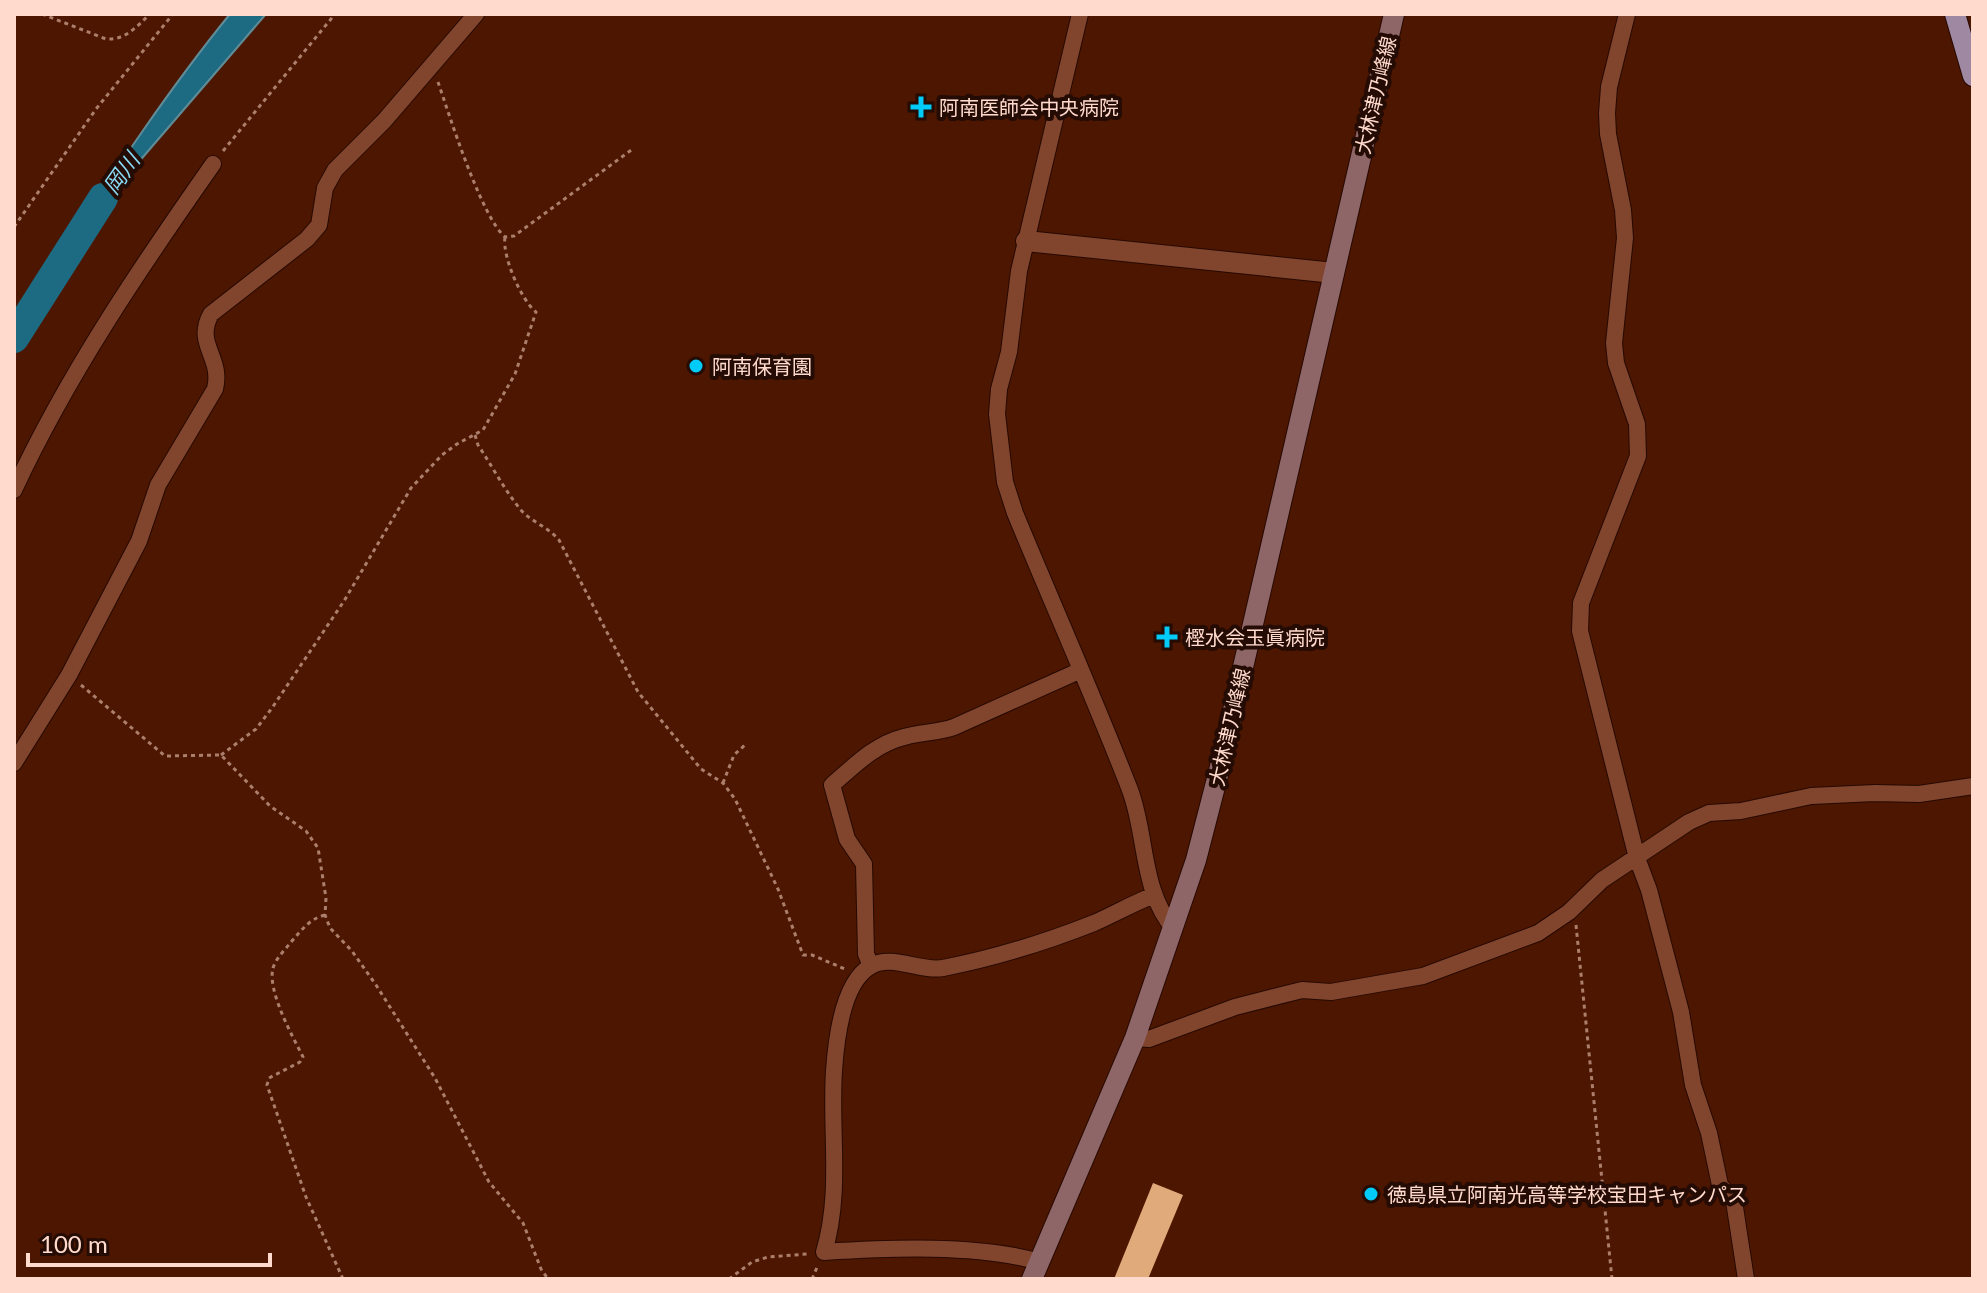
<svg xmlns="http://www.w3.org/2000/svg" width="1987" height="1293" font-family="Lato,'Noto Sans JP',sans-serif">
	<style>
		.water { fill: #1c6b82; stroke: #608c98; stroke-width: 2 }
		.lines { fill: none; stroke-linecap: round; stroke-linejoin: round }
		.river { stroke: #1c6b82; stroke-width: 30 }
		.building { fill: #e1aa7b }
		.minor-casing { stroke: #260901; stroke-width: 18 }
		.tertiary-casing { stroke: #260901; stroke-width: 22 }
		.secondary-casing { stroke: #260901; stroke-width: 22 }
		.primary-casing { stroke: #260901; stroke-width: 22 }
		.path { stroke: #ac7f6d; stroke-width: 3; stroke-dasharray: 4 4; stroke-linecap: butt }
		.minor { stroke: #81452e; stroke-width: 16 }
		.tertiary { stroke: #81452e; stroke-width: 20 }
		.secondary { stroke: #8f6668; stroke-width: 20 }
		.primary { stroke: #9e88a2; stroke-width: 20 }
		.poi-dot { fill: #00cbf9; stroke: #240b03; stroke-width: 3 }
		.labels { text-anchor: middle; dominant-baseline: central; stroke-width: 8; stroke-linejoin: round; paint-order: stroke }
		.street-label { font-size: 20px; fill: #ffdacd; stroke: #240b03 }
		.poi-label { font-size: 20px; fill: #ffdacd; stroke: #240b03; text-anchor: start }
		.water-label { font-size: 22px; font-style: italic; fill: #89dbf7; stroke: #240b03 }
	</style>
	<rect width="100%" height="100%" fill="#4d1600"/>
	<path class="water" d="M230 14H266L63 250C116 169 169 89 230 14Z"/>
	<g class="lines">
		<path class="river" d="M14 338 103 198"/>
	</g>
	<path class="building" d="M1153 1183 1183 1195 1148 1279H1114Z"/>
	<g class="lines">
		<g class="minor-casing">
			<path id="minor" d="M1080 14 1019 271 1009 352 999 389 997 414 1005 482 1015 513C1053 605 1094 697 1130 790 1147 835 1141 891 1174 929
				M1627 14 1609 87 1607 113 1608 134 1623 210 1625 238 1614 343 1616 363 1637 424 1638 456 1581 603 1580 631 1637 858 1649 890 1681 1012 1693 1085 1709 1133 1720 1185 1734 1201 1746 1279
				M14 490C68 374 140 268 213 164
				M14 763 69 675 139 541 158 485 215 389C223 357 194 344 211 314L307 239 319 225 325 188 335 170 384 121 476 14
				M871 966 866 954 864 864 847 839 832 785C854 766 875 744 904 737 921 732 937 733 954 727L1079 671
				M1135 1038 1149 1039 1235 1007 1302 990 1331 992 1423 976 1538 933 1569 912 1602 880 1689 822 1709 813 1741 811 1811 796 1875 793 1919 794 1973 786
				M1040 1262C977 1244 889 1248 824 1252 842 1192 830 1132 834 1071 836 1041 842 982 871 966 892 954 920 972 943 968 994 958 1046 942 1094 923 1114 914 1134 903 1154 895"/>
		</g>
		<g class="tertiary-casing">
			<path id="tertiary" d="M1026 241 1334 273"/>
		</g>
		<g class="secondary-casing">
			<path id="secondary" d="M1032 1279 1135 1038 1196 860 1219 771 1394 14"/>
		</g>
		<g class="primary-casing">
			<path id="primary" d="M1955 14 1973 76"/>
		</g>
		<path class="path" d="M42 14 106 39C126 40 136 27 150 14
			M438 82C450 117 481 216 505 237L514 236 634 148
			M223 151 335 14
			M14 227 96 109 173 14
			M475 435 478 445C492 466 504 489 520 509 531 522 547 526 559 540L638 692 701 769 723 783 735 799 778 889 803 955H812L845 969
			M81 685 165 756 221 755 270 806 306 831 318 848 326 898 325 915 330 928 352 951 376 985 435 1078 489 1182 523 1223 541 1269 548 1279
			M221 755 256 729 272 708 344 601 411 488 442 455 457 444 483 430 515 374 536 312C521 300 502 256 505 237
			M723 783 734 755 747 743
			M325 915C309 919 302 930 291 942 285 950 276 958 273 968 267 991 293 1037 303 1057L300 1062 269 1078 267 1085 306 1197 343 1279
			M1576 925 1612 1279
			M729 1279 752 1262 768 1257 807 1254
			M812 1279 818 1265"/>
		<use href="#minor" class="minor"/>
		<use href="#tertiary" class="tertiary"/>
		<use href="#secondary" class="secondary"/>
		<use href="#primary" class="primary"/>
	</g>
	<g class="poi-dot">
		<path d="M917 95h8v8h8v8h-8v8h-8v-8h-8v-8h8z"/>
		<circle cx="696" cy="366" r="8"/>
		<path d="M1163 625h8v8h8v8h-8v8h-8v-8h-8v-8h8z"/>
		<circle cx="1371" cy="1194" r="8"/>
	</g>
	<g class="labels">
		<g class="street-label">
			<text transform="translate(1375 95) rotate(-77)">大林津乃峰線</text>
			<text transform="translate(1229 727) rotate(-77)">大林津乃峰線</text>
		</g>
		<g class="poi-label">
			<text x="939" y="107">阿南医師会中央病院</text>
			<text x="712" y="366">阿南保育園</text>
			<text x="1185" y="637">樫水会玉眞病院</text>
			<text x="1387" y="1194">徳島県立阿南光高等学校宝田キャンパス</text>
		</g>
		<g class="water-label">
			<text transform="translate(121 173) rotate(-55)">岡川</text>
		</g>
	</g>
	<rect width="1987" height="1293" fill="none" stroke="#ffdacd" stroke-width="32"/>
	<path d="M28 1253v12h242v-12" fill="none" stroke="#ffdacd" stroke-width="4"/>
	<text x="40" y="1253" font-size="24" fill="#ffdacd" stroke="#240b03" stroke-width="6" paint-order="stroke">100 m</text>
</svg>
